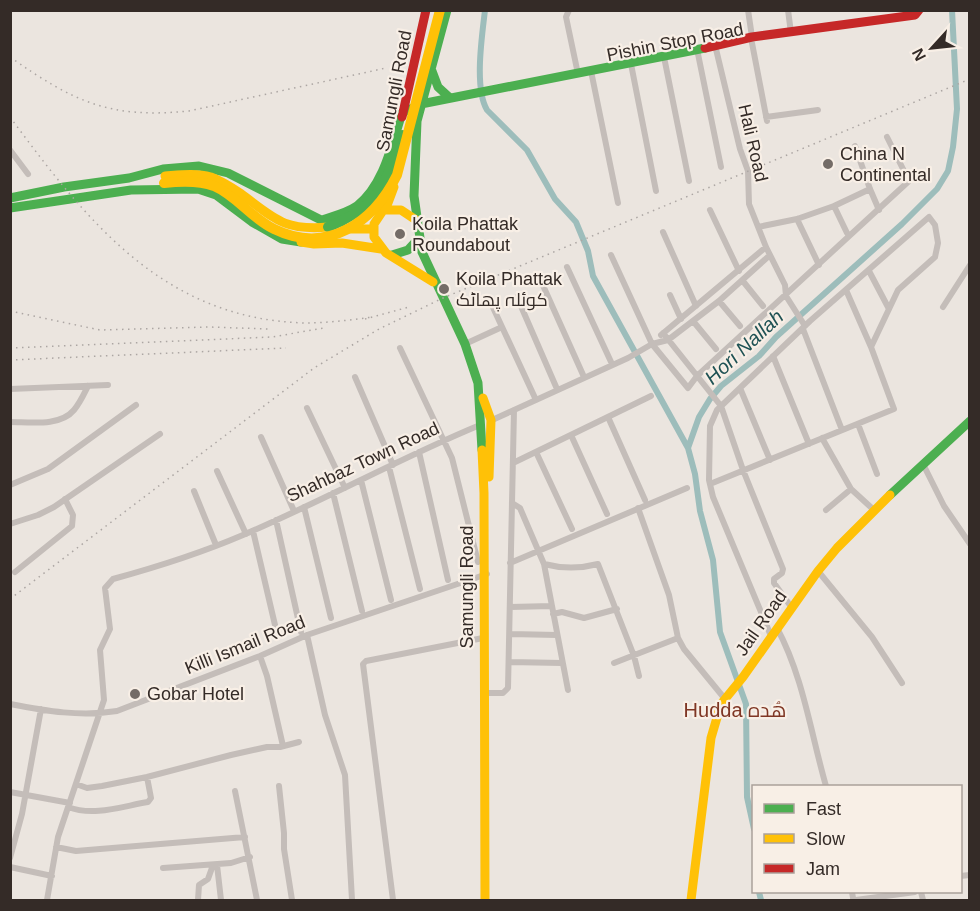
<svg xmlns="http://www.w3.org/2000/svg" width="980" height="911" font-family="Arial,Cairo,sans-serif">
	<style>
		.lines { fill: none; stroke-linecap: round; stroke-linejoin: round }
		.canal { stroke: #9dbdbb; stroke-width: 6 }
		.street { stroke: #c4bdb9; stroke-width: 6 }
		.fast { stroke: #4caf50; stroke-width: 9 }
		.slow { stroke: #ffc107; stroke-width: 9 }
		.jam { stroke: #c62828; stroke-width: 9 }
		.rail { stroke: #aca6a3; stroke-width: 1.5; stroke-dasharray: 1.5 4.5; stroke-linecap: butt }
		.fast-bridge { stroke: #4caf50; stroke-width: 10 }
		.slow-bridge { stroke: #ffc107; stroke-width: 10 }
		.poi-dot { fill: #746c67; stroke: #f8efe6; stroke-width: 2 }
		.labels { text-anchor: middle; dominant-baseline: central; stroke-width: 4.5; stroke-linejoin: round; paint-order: stroke }
		.street-label { font-size: 18px; fill: #342b27; stroke: #f8efe6 }
		.poi-label { font-size: 18px; fill: #342b27; stroke: #f8efe6; text-anchor: start }
		.water-label { font-size: 20px; font-style: italic; fill: #1f5254; stroke: #f8efe6 }
		.neighbourhood-label { font-size: 20px; fill: #7f3624; stroke: #f8efe6 }
	</style>
	<rect width="100%" height="100%" fill="#ebe5df"/>
	<g class="lines">
		<path class="canal" d="M485 10C482 36 474 88 487 110L527 150 555 199 576 222 588 251 593 276 688 448
			M754 829 747 797 746 704 720 632 713 560 700 511 695 474 688 448 699 417 710 399 721 386 759 356 776 337 902 224 937 189 948 171 953 147 957 109 952 10
			M759 892 761 900"/>
		<path class="street" d="M569 10 566 17 578 74
			M748 10 752 37
			M788 10 791 33
			M752 43 767 121
			M715 45 740 149 748 171 749 204 766 247 785 285 786 296 805 326
			M697 49 721 167
			M664 57 689 181
			M631 64 656 191
			M591 71 618 203
			M766 117 818 110
			M855 146 870 189 879 210
			M10 150 28 174
			M834 206 847 233
			M710 210 739 271
			M797 219 819 265
			M758 227 797 219 834 206 870 189
			M663 232 696 306
			M611 255 652 344 688 388 697 376 909 181 887 137
			M567 267 612 364
			M869 271 889 309
			M742 280 763 306
			M541 281 584 377
			M846 290 871 347
			M670 295 681 319
			M517 297 557 389
			M490 301 536 400
			M719 301 740 326
			M943 307 970 265
			M693 321 716 349
			M803 329 842 430
			M663 333 721 406 743 470 783 569 782 573 774 579V583L792 608
			M661 335 766 247
			M465 344 502 327
			M400 348 452 458 478 562
			M773 356 809 444
			M355 377 393 465
			M740 388 770 460
			M10 389 108 385
			M307 408 345 488
			M608 417 645 500
			M490 421 628 358 652 344 668 340 719 301 770 255
			M10 422C29 422 60 427 74 410 80 403 84 394 88 386
			M858 424 877 474
			M571 435 607 514
			M261 437 294 511
			M822 438 851 489 875 511
			M419 452 448 580
			M536 452 572 529
			M513 463 651 396
			M923 464 944 506 970 544
			M389 467 420 589
			M217 471 246 534
			M361 480 391 600
			M710 484 894 409 871 347 898 290 935 257 938 243 935 225 929 217 810 321 717 410 710 426 709 480 713 497 771 636
			M10 485 48 469 136 405
			M194 491 216 545
			M333 493 362 611
			M512 503 520 508 544 564 568 690
			M304 507 331 618
			M638 508 669 595 678 638 684 649 725 699
			M826 510 851 489
			M276 520 301 632
			M10 524 38 515 54 507 160 434
			M253 531 275 625
			M510 563 687 488
			M544 564C563 569 579 569 598 564L634 656 639 676
			M818 571 872 637 902 683
			M15 572 72 526 73 515 65 499
			M510 607 552 606
			M553 614 562 612 584 618 617 609
			M777 628C803 676 811 734 826 786
			M510 634 557 635
			M307 635 325 715 345 775 352 900
			M260 656 267 676 283 746
			M509 662 562 663
			M614 663 678 638
			M484 693H503L508 688 514 410
			M10 704C46 711 81 717 117 711L260 656 307 635 487 574
			M76 784 87 788 102 786 147 777 231 755 267 747H280L299 742
			M279 786 284 833V849L292 900
			M235 791 257 900
			M10 792 70 803
			M68 807C94 817 123 806 148 802L151 798 147 777
			M56 847 76 851 245 837
			M10 858 22 814 41 709
			M217 865 221 900
			M10 867 52 876
			M163 868 231 863 250 857
			M960 876 970 875
			M852 892 853 898 856 900 915 892
			M921 892 923 900
			M47 900 58 837 104 700 100 650 110 629 105 588 113 579C157 567 201 553 243 535 323 501 400 458 480 425
			M198 900 199 885 208 879 213 865
			M393 900 363 664 366 661 483 638"/>
		<path class="fast" d="M447 10 417 121 414 196 422 252 465 344 478 383 482 450
			M432 71 438 87 450 98
			M10 198 64 187 129 178 163 169 199 166 228 173 327 223
			M10 208 131 190 198 189 216 195 252 222 282 239 301 242
			M322 220C334 216 347 213 357 206 384 185 392 144 402 113L421 104 705 48
			M392 255 408 250 419 238
			M890 495 970 421"/>
		<path class="slow" d="M165 176C180 175 196 173 211 177 222 181 231 187 240 193 274 218 283 231 328 227
			M394 187 388 203 374 224V237L386 253 433 282
			M383 210H401L416 220
			M345 229H373
			M301 242 314 244 342 243 381 249
			M483 398 491 420 489 477
			M482 450 484 493 485 900
			M691 900 711 738 721 704 743 677 818 571 837 548 890 495"/>
		<path class="jam" d="M705 48 752 37 915 15 919 10
			M402 117 426 10"/>
		<path class="rail" d="M10 57C74 102 110 119 189 111L386 68
			M10 117C87 221 163 319 305 323 327 323 350 320 373 317
			M10 311 100 330 209 327 268 329
			M365 319 409 307
			M10 348 272 337 324 328
			M10 360 286 348
			M10 599 314 368 379 329 443 298 970 79"/>
		<path class="fast-bridge" d="M328 227C380 206 385 185 402 135"/>
		<path class="slow-bridge" d="M164 183C181 181 198 180 214 186 237 196 251 218 274 229 327 255 373 223 397 175L440 10"/>
	</g>
	<g class="poi-dot">
		<circle cx="828" cy="164" r="6"/>
		<circle cx="400" cy="234" r="6"/>
		<circle cx="444" cy="289" r="6"/>
		<circle cx="135" cy="694" r="6"/>
	</g>
	<g class="labels">
		<g class="street-label">
			<text transform="translate(675 42) rotate(-11)">Pishin Stop Road</text>
			<text transform="translate(394 91) rotate(-79)">Samungli Road</text>
			<text transform="translate(753 143) rotate(77)">Hali Road</text>
			<text transform="translate(363 462) rotate(-25)">Shahbaz Town Road</text>
			<text transform="translate(467 587) rotate(-90)">Samungli Road</text>
			<text transform="translate(761 623) rotate(-55)">Jail Road</text>
			<text transform="translate(245 645) rotate(-22)">Killi Ismail Road</text>
		</g>
		<g class="poi-label">
			<text x="840" y="154">China N<tspan x="840" dy="21">Continental</tspan></text>
			<text x="412" y="224">Koila Phattak<tspan x="412" dy="21">Roundabout</tspan></text>
			<text x="456" y="279">Koila Phattak<tspan x="456" dy="21">کوئلہ پھاٹک</tspan></text>
			<text x="147" y="694">Gobar Hotel</text>
		</g>
		<g class="water-label">
			<text transform="translate(744 347) rotate(-43)">Hori Nallah</text>
		</g>
		<g class="neighbourhood-label">
			<text x="735" y="710">Hudda ھُدہ</text>
		</g>
	</g>
	<rect width="980" height="911" fill="none" stroke="#342b27" stroke-width="24"/>
	<rect x="752" y="785" width="210" height="108" fill="#f8efe6" stroke="#aaa19a" stroke-width="1.5"/>
	<rect x="764" y="804" width="30" height="9" fill="#4caf50" stroke="#aaa19a" stroke-width="1.5"/>
	<text x="806" y="815" font-size="18" fill="#342b27">Fast</text>
	<rect x="764" y="834" width="30" height="9" fill="#ffc107" stroke="#aaa19a" stroke-width="1.5"/>
	<text x="806" y="845" font-size="18" fill="#342b27">Slow</text>
	<rect x="764" y="864" width="30" height="9" fill="#c62828" stroke="#aaa19a" stroke-width="1.5"/>
	<text x="806" y="875" font-size="18" fill="#342b27">Jam</text>
	<g transform="translate(932 48) rotate(243)" stroke="#f8efe6" stroke-width="4.5" paint-order="stroke">
	<path d="M0-4.5L10 22L0 15L-10 22Z" fill="#342b27"/>
	<text y="-9" font-size="16" font-weight="bold" text-anchor="middle" fill="#342b27">N</text>
	</g>
</svg>
